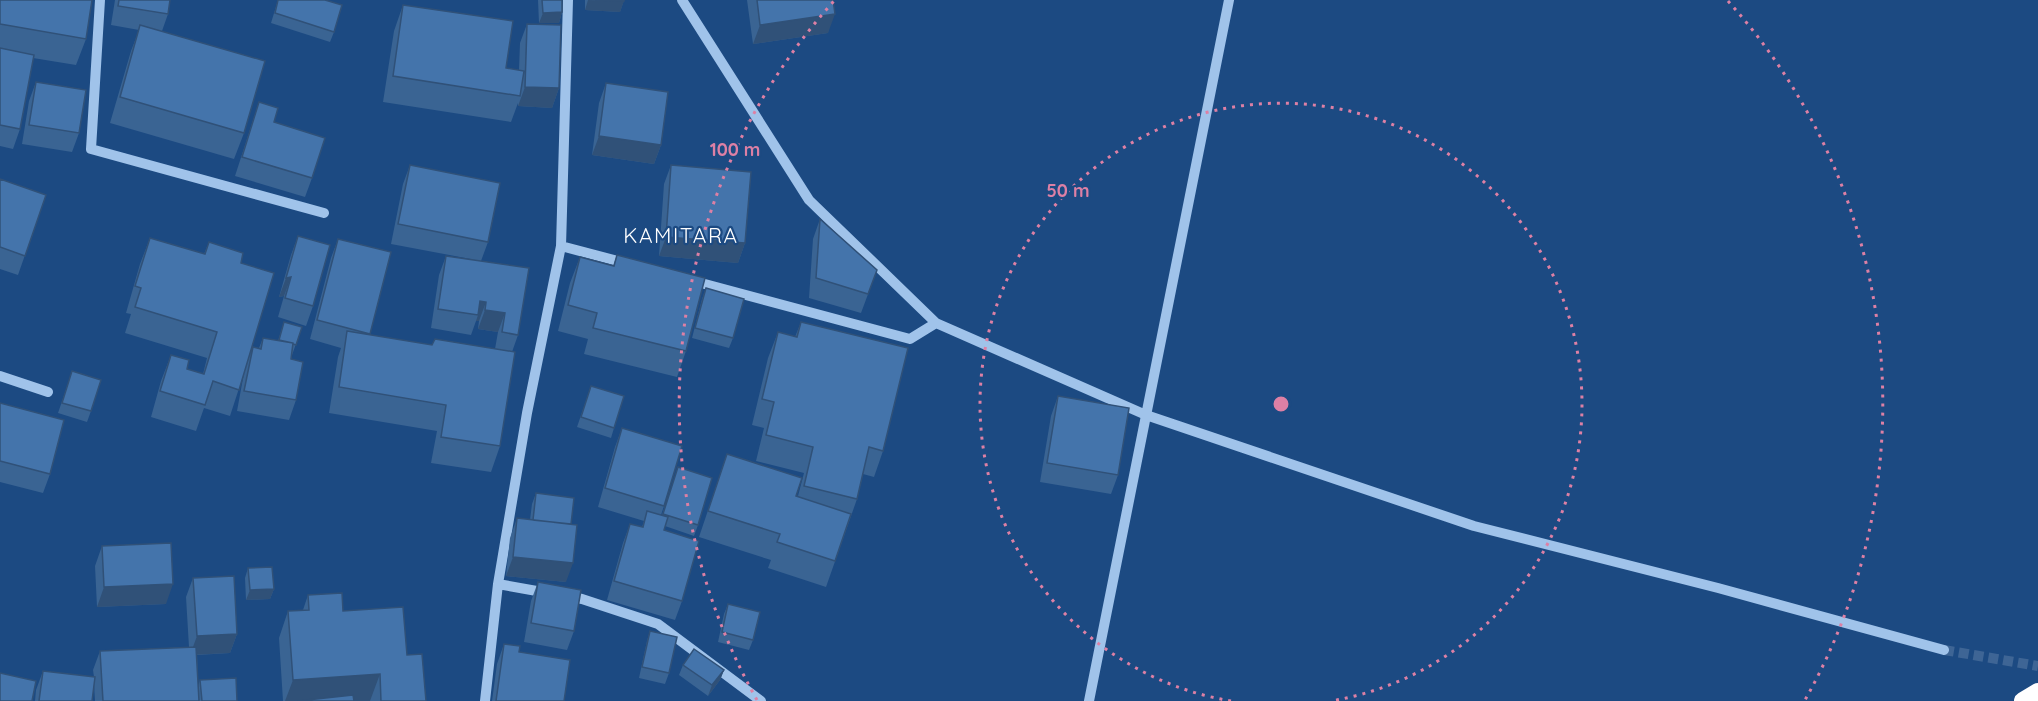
<svg xmlns="http://www.w3.org/2000/svg" width="2038" height="701" font-family="Quicksand,sans-serif">
	<style>
		.lines { fill: none; stroke-linecap: round; stroke-linejoin: round }
		.minor-tunnel { stroke: #3e6595; stroke-width: 10; stroke-dasharray: 10 5; stroke-linecap: butt }
		.minor { stroke: #a0c3ea; stroke-width: 10 }
		.highway { stroke: #fff; stroke-width: 18 }
		.wall { fill: #3a6493 }
		.shaded-wall { fill: #305178 }
		.building { fill: #4474ab; stroke: #305178; stroke-width: 1.5 }
		.ring { fill: none; stroke: #dd80a5; stroke-width: 3; stroke-dasharray: 3 6 }
		.labels { text-anchor: middle; dominant-baseline: central; stroke-width: 4.5; stroke-linejoin: round; paint-order: stroke }
		.quarter-label { font-size: 21px; letter-spacing: 1.5px; fill: #fff; stroke: #1c4a82 }
		.centre { fill: #dd80a5; stroke: #1c4a82; stroke-width: 3 }
		.ring-label { font-size: 18px; text-anchor: middle; font-weight: bold; fill: #dd80a5; stroke: #1c4a82; stroke-width: 4.5; stroke-linejoin: round; paint-order: stroke }
	</style>
	<rect width="100%" height="100%" fill="#1c4a82"/>
	<g class="lines">
		<path class="minor-tunnel" d="M1944 650 2038 666"/>
		<path class="minor" d="M100 0 91 149 324 213
			M682 0 809 200 936 323 1146 415 1474 526 1718 588 1944 650
			M561 246 629 264
			M690 280 910 339 936 323
			M0 376 48 392
			M498 584 548 593
			M566 596 582 599 658 624 761 701
			M485 701 498 584 527 413 561 246 568 0
			M1089 701 1229 0"/>
		<path class="highway" d="M2023 701 2038 692"/>
	</g>
	<path class="wall" d="M0 0 86 39 76 65 33 58 20 129 13 149 0 146Z
		M115 0H170L168 14 162 31 244 133 234 159 110 123 131 51 139 30 111 25Z
		M278 0H325L334 32 330 42 271 23Z
		M538 0H562V12L559 23H539Z
		M585 0H624L620 12 585 10Z
		M747 0H833L828 33 753 44Z
		M403 5 506 68 519 70 520 43 527 24 559 88 552 108 518 106V103L511 122 383 102 394 31Z
		M36 82 79 133 72 152 22 144 29 101Z
		M606 83 661 145 654 164 592 155 599 103Z
		M259 102 312 178 305 197 235 176Z
		M410 165 488 242 481 261 518 335 512 352 500 446 491 472 431 463 437 431 329 413 338 357 341 348 310 339 331 258 338 239 369 335 432 345 495 349 498 332 478 329 479 321H476L471 335 431 328 439 275 446 256 476 260 391 244 403 184Z
		M671 165 745 243 738 263 659 256 664 184Z
		M0 179 46 195 18 275 0 269Z
		M820 219 877 270 861 313 809 298 813 239Z
		M298 236 313 306 306 326 278 317 284 296 279 297 291 255Z
		M150 238 204 254 209 242 241 263 253 347 259 348 263 338 278 341 284 322 302 327 292 355 291 359 296 400 289 420 237 411 244 373 230 416 204 408 196 431 151 417 161 381 171 355 187 369 203 374 207 358 125 333 131 314 126 313 140 264Z
		M617 255 686 351 677 377 584 354 588 339 558 331 570 283 580 257 613 266Z
		M706 288 733 338 729 348 692 338 702 299Z
		M801 322 883 451 874 477 863 474 857 499 826 587 768 568 771 560 699 537 727 454 798 496 804 473 756 461 764 428 752 425 768 358 778 332 795 337Z
		M72 372 91 411 87 422 58 413Z
		M591 386 614 428 611 438 577 427Z
		M1058 396 1118 475 1111 494 1040 482 1051 416Z
		M0 403 50 474 43 493 0 482Z
		M622 428 664 506 661 515H662L678 467 698 525 694 536 665 526 664 530 682 601 675 620 607 600 623 543 630 524 642 527 644 521 598 507 615 447Z
		M536 493 566 582 506 576 510 538 517 518 530 520 532 504Z
		M102 546 166 604 97 607 95 566Z
		M248 568 274 589 270 599 246 600 245 578Z
		M193 578 237 634 230 653 197 655 198 686 200 680 237 701H95L94 684 92 701H35L36 690 43 671 94 677 93 670 100 651 189 647 186 597Z
		M538 582 574 631 567 650 524 642 531 601Z
		M308 595 343 611 407 655 426 701H283L279 638 288 611 303 610Z
		M728 604 753 640 749 650 718 642 724 614Z
		M650 631 669 673 665 684 639 678 647 641Z
		M504 644 519 652 564 701H492L497 664Z
		M683 665 724 670 720 680 708 696 679 675Z"/>
	<path class="shaded-wall" d="M588 0 624 1 620 12 585 10Z
		M562 12 559 23H539L543 13Z
		M835 14 828 33 753 44 760 25Z
		M525 87 559 88 552 108 518 106Z
		M599 136 661 145 654 164 592 155Z
		M666 237 745 243 738 263 659 256Z
		M291 277 284 296 279 297 286 278Z
		M480 301 486 302 479 321H476L478 315Z
		M485 310 505 313 498 332 478 329Z
		M513 557 573 563 566 582 506 576Z
		M173 584 166 604 97 607 104 587Z
		M274 589 270 599 246 600 250 590Z
		M237 634 230 653 190 655 197 636Z
		M724 670 720 680 708 696 712 685Z
		M380 674 370 701H285L293 680Z"/>
	<path class="building" d="M0 0H92L86 39 0 24Z
		M119 0H170L168 14 118 6Z
		M278 0H325L342 5 334 32 275 13Z
		M542 0H562V12L543 13Z
		M595 0H624V1Z
		M757 0H833L835 14 760 25Z
		M403 5 513 21 506 68 524 71 520 96 393 76Z
		M527 24 561 25 559 88 525 87Z
		M140 25 265 61 244 133 120 97Z
		M0 48 34 55 20 129 0 125Z
		M36 82 86 90 79 133 29 125Z
		M606 83 668 92 661 145 599 136Z
		M259 102 278 108 274 122 325 138 312 178 242 157Z
		M410 165 500 183 488 242 398 224Z
		M671 165 751 172 745 243 666 237Z
		M0 179 46 195 25 256 0 247Z
		M820 219 877 270 868 294 816 278Z
		M298 236 330 245 313 306 285 298 291 277 286 278Z
		M150 238 205 254 209 242 243 253 241 263 274 273 239 390 213 381 205 405 160 391 171 355 189 360 187 369 204 374 217 332 135 307 141 288 135 286Z
		M338 239 391 252 370 334 317 320Z
		M617 255 705 278 686 351 593 328 597 313 568 305 580 257 614 266Z
		M446 256 529 268 518 335 502 332 505 313 485 310 486 302 480 301 478 315 438 309Z
		M706 288 744 299 733 338 695 328Z
		M284 322 302 327 296 345 293 344V343L279 340Z
		M801 322 908 348 883 451 869 447 857 499 804 486 813 447 766 435 774 402 762 399 778 332 797 337Z
		M347 331 432 345 435 339 515 352 500 446 441 437 446 405 339 387Z
		M263 338 293 343 291 359 303 362 296 400 244 391 253 347 261 349Z
		M72 371 101 380 91 411 62 403Z
		M591 386 624 396 614 428 581 417Z
		M1058 396 1129 408 1118 475 1047 463Z
		M0 403 64 420 50 474 0 461Z
		M622 428 682 446 664 506 605 488Z
		M727 454 802 478 796 496 851 514 835 561 777 542 780 534 708 511Z
		M678 467 712 478 698 525 663 514Z
		M536 493 574 498 571 524 533 520Z
		M647 511 668 517 664 530 699 541 682 601 614 581 630 524 643 527Z
		M517 518 577 525 573 563 513 557Z
		M171 543 173 584 104 587 102 546Z
		M272 567 274 589 250 590 248 568Z
		M234 576 237 634 197 636 193 578Z
		M538 582 581 590 574 631 531 623Z
		M342 593 343 611 403 607 407 655 422 654 426 701H381L380 674 293 680 288 611 309 610 308 595Z
		M728 604 760 612 753 640 722 632Z
		M650 631 677 637 669 673 642 667Z
		M504 644 520 646 519 652 570 660 564 701H496Z
		M196 647 199 701H103L100 651Z
		M694 649 724 670 712 685 683 665Z
		M43 671 95 677 92 701H39Z
		M0 673 36 681 32 701H0Z
		M236 678 237 701H202L200 680Z
		M353 695 354 701H298Z"/>
	<g class="ring">
		<path d="M1231 701A301 301 0 1 1 1331 701"/>
		<path d="M757 700A602 602 0 0 1 834 1M1728 1A602 602 0 0 1 1805 700"/>
	</g>
	<g class="labels">
		<g class="quarter-label">
			<text x="681" y="235">KAMITARA</text>
		</g>
	</g>
	<circle cx="1281" cy="404" r="9" class="centre"/>
	<g class="ring-label">
		<text x="735" y="156">100 m</text>
		<text x="1068" y="197">50 m</text>
	</g>
</svg>
